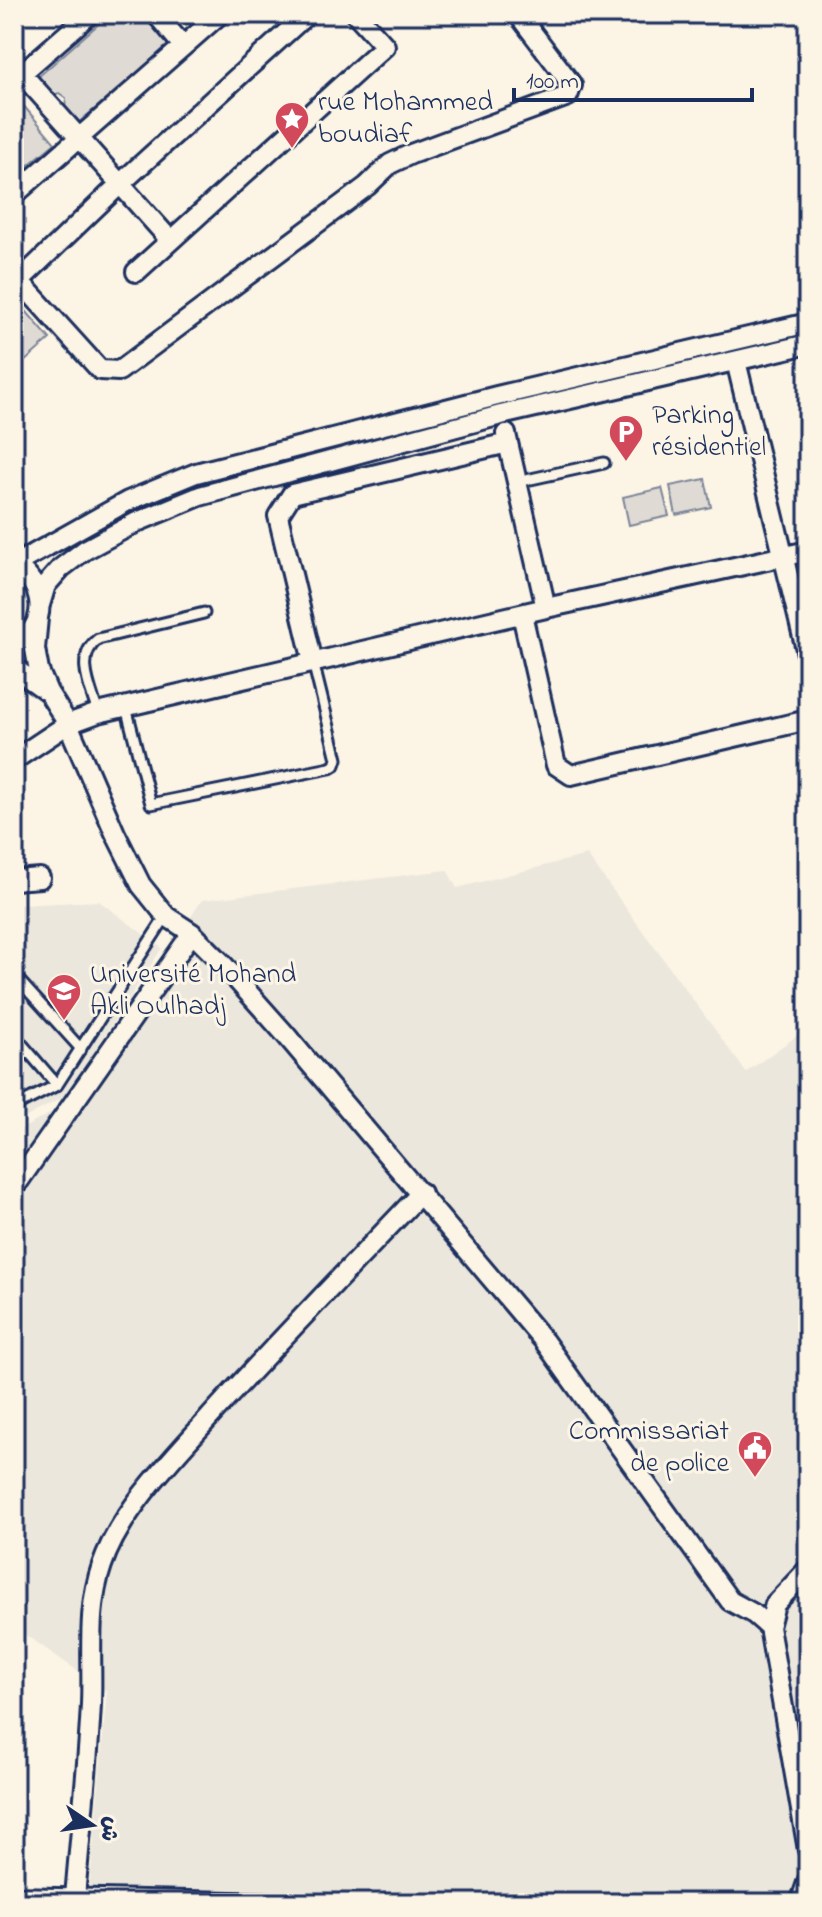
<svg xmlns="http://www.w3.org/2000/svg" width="822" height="1917" font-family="'Indie Flower','Playpen Sans Arabic',sans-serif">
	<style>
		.built { fill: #ece7dc }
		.green { fill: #dfdbd4; stroke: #7d8599; stroke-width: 2 }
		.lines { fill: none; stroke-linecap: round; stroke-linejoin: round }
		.service-casing { stroke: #1b2f5e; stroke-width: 15 }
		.minor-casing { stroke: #1b2f5e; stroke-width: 24 }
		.service { stroke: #fcf5e5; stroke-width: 9 }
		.minor { stroke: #fcf5e5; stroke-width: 18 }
		.labels { text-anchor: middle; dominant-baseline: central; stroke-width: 6; stroke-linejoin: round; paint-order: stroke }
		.poi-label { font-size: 28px; fill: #1b2f5e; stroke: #fcf5e5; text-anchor: start }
	</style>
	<rect width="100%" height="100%" fill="#fcf5e5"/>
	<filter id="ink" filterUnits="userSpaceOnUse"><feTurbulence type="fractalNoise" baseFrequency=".0125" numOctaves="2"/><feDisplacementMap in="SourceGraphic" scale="16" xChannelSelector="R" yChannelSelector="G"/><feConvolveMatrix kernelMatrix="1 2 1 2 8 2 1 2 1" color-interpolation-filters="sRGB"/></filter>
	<g filter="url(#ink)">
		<path class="built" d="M587 855 746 1072 808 1028V1903H88L107 1691 14 1627V1133L66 1105 202 900 447 870 457 888Z
			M99 901 162 948 65 1096 14 1124V905Z"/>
		<path class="green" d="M110 14H143L170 45 78 123 65 108 66 98 59 93 53 95 38 77Z
			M17 98 55 143 14 177V100Z
			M14 297 50 339 14 371Z
			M705 479 711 507 676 515 670 486Z
			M662 488 669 516 629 525 623 497Z"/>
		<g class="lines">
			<g class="service-casing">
				<path id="service" d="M517 482 604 463
					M126 707 151 804 330 768 335 765 337 759 313 662
					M98 713C91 689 74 657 98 639L204 613
					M14 975 81 1049
					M14 1035 57 1085
					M14 1107 57 1085 166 916"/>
			</g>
			<g class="minor-casing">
				<path id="minor" d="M156 14 183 46
					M14 65 170 240
					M14 80 90 14
					M14 195 220 14
					M136 272 385 46 356 14
					M14 275 100 370 119 371 367 186 390 164 411 154 568 96 572 85 518 14
					M14 286 120 184 307 14
					M736 361 808 658
					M506 434 546 608
					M14 565 128 501 196 473 497 396 808 323
					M14 565C46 585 50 625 14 645
					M40 605 46 585 61 568 85 550 137 522 200 496 501 415 808 344
					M522 614 556 765 571 775 808 720
					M38 618 35 649 39 671 48 692 68 724 115 833 141 885 166 916 192 933 220 961 285 1034 544 1341 730 1601 754 1614 769 1627
					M313 662 278 516 292 494 508 443
					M14 668 48 692
					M14 760 68 724 98 713 546 608 808 551
					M14 880 40 878
					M14 1188 192 933
					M808 1569 775 1604 769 1627 808 1850
					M14 1897 275 1903
					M75 1898C80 1833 88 1768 91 1704 93 1657 86 1611 102 1565 120 1512 171 1460 208 1419 277 1342 350 1268 421 1193
					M800 1903 808 1880"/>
			</g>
			<use href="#service" class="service"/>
			<use href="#minor" class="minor"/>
		</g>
	</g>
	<defs>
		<g id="sight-pin" transform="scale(1.8)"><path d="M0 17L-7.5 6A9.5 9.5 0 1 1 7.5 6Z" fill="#d1495b" stroke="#fcf5e5"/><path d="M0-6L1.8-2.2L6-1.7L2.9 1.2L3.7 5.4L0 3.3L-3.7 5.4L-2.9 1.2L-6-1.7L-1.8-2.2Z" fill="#fff"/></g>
		<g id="parking-pin" transform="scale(1.8)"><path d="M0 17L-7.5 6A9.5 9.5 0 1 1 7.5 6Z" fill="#d1495b" stroke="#fcf5e5"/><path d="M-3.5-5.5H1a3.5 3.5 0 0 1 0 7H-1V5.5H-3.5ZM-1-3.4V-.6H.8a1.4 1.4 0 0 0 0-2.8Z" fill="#fff"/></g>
		<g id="university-pin" transform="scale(1.8)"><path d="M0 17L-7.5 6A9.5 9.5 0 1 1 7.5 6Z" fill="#d1495b" stroke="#fcf5e5"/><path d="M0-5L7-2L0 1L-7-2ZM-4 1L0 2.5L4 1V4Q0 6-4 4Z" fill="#fff"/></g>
		<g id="civic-pin" transform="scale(1.8)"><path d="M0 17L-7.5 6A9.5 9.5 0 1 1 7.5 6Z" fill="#d1495b" stroke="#fcf5e5"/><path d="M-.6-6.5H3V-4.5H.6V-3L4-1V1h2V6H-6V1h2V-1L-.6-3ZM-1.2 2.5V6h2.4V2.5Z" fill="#fff"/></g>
	</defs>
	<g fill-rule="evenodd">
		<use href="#sight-pin" x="292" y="119"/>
		<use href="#parking-pin" x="626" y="432"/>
		<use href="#university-pin" x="64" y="991"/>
		<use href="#civic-pin" x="755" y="1448"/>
	</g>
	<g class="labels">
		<g class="poi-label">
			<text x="318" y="103">rue Mohammed<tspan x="318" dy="32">boudiaf</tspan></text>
			<text x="652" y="416">Parking<tspan x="652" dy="32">résidentiel</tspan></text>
			<text x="90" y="975">Université Mohand<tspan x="90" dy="32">Akli Oulhadj</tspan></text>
			<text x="729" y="1432" text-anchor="end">Commissariat<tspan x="729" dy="32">de police</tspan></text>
		</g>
	</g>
	<rect width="822" height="1917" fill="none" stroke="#fcf5e5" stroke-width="48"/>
	<rect x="24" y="24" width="774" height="1869" fill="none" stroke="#1b2f5e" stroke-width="3" filter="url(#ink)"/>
	<g transform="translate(92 1825) rotate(103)" stroke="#fcf5e5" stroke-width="6" paint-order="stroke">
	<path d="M0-6L14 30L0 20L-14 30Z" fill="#1b2f5e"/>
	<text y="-12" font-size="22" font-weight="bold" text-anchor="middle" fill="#1b2f5e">ش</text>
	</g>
	<path d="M514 88v12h238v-12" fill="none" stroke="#1b2f5e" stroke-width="4"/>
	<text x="526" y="88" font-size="24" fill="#1b2f5e" stroke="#fcf5e5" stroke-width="6" paint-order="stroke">100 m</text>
</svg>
